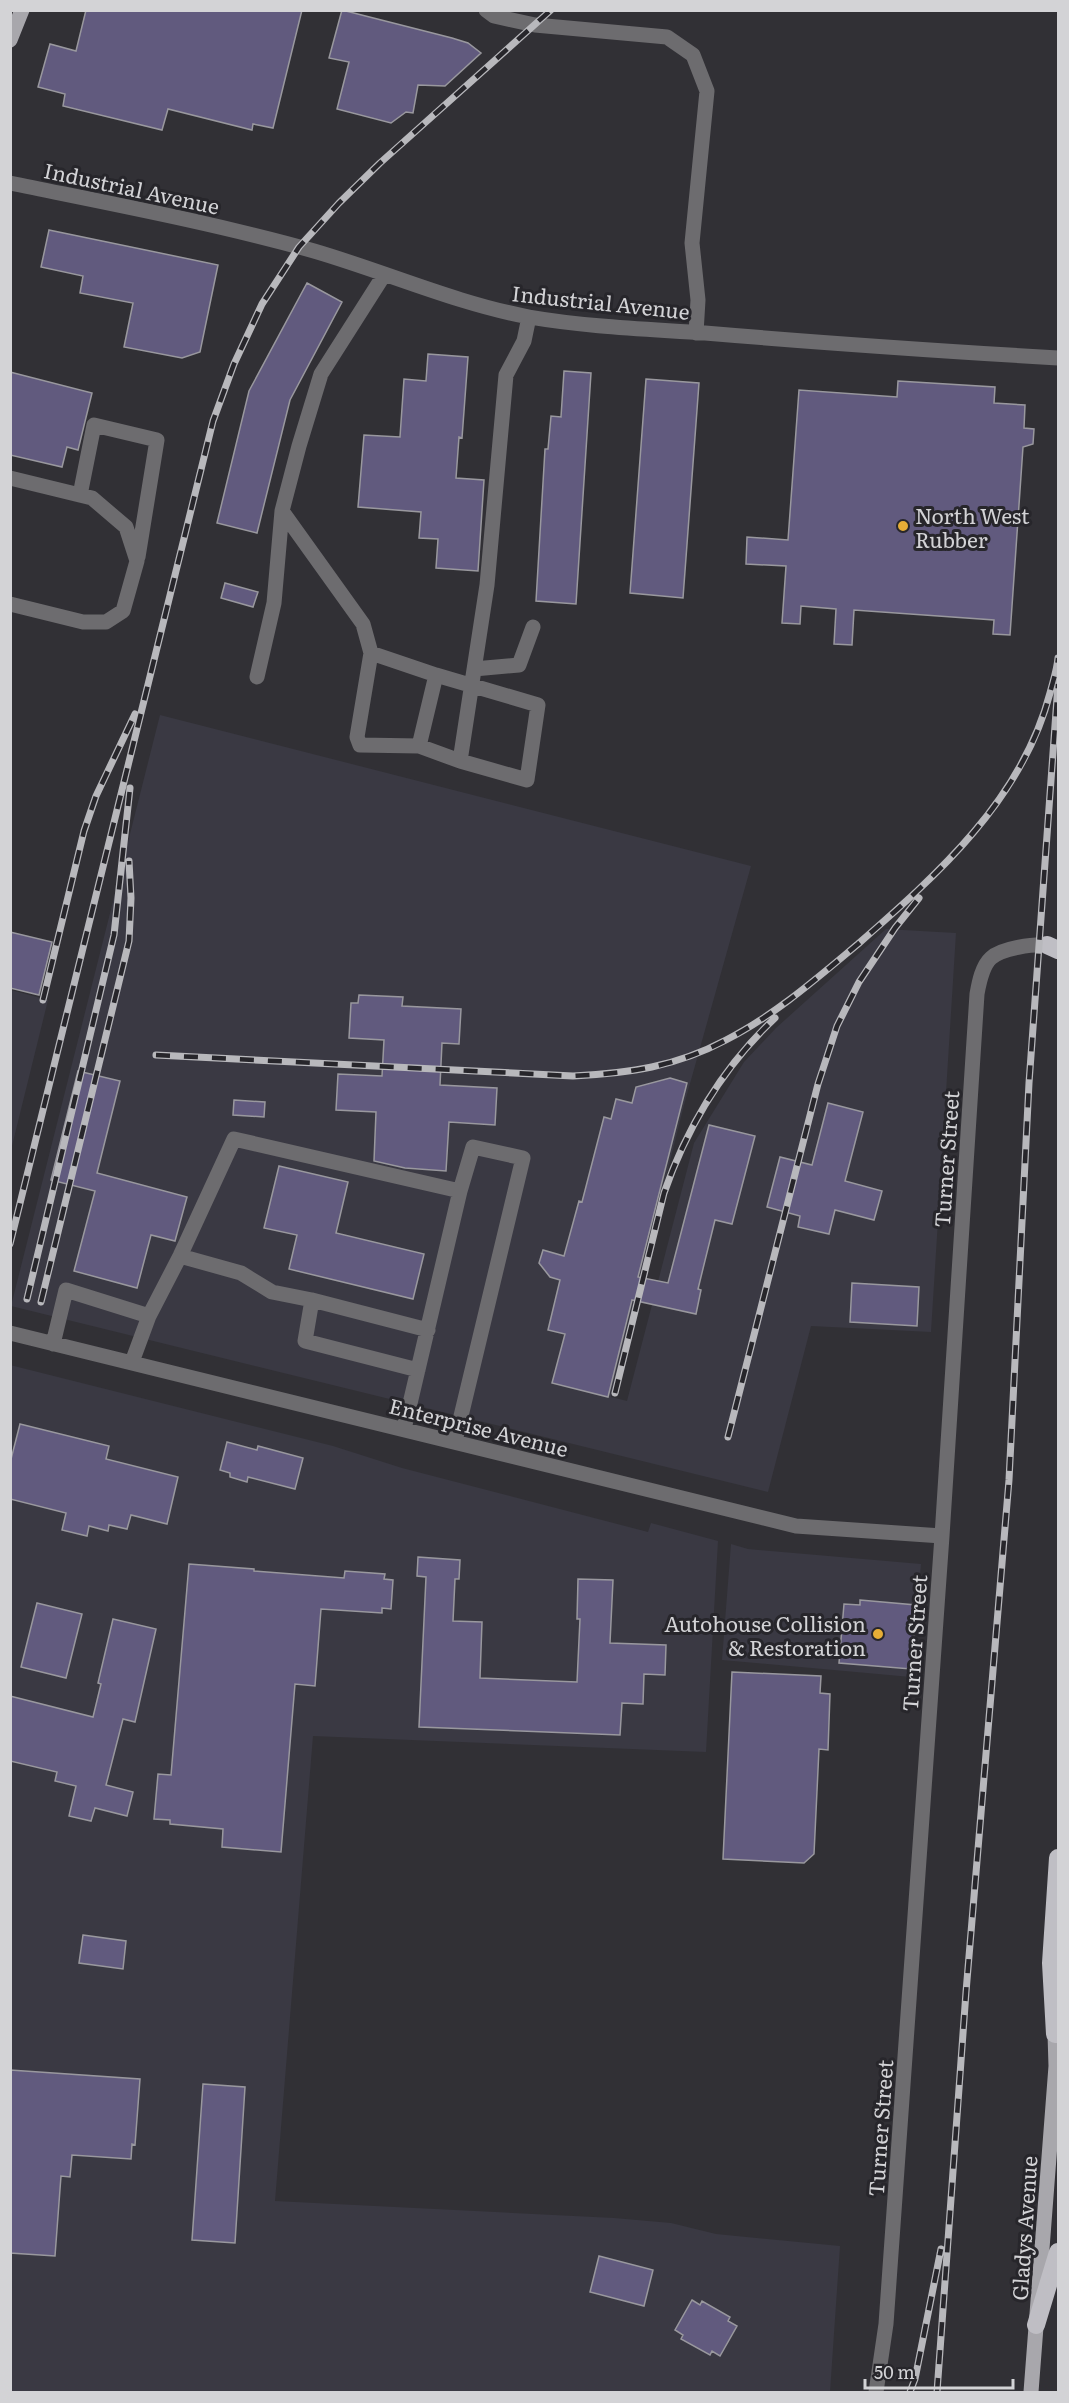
<svg xmlns="http://www.w3.org/2000/svg" width="1069" height="2403" font-family="Literata,serif">
	<style>
		.built { fill: #3a3943 }
		.building { fill: #615a7e; stroke: #99989e; stroke-width: 1.5 }
		.lines { fill: none; stroke-linecap: round; stroke-linejoin: round }
		.minor { stroke: #6d6c6f; stroke-width: 15 }
		.major { stroke: #a8a7ac; stroke-width: 15 }
		.highway { stroke: #bfbec4; stroke-width: 18 }
		.rail-casing { stroke: #b8b8bc; stroke-width: 7 }
		.rail { stroke: #27262b; stroke-width: 4.5; stroke-dasharray: 14; stroke-linecap: butt }
		.poi-dot { fill: #e6ad36; stroke: #27262b; stroke-width: 2 }
		.labels { text-anchor: middle; dominant-baseline: central; stroke-width: 6; stroke-linejoin: round; paint-order: stroke }
		.street-label { font-size: 21px; fill: #d3d3d6; stroke: #27262b }
		.poi-label { font-size: 21px; fill: #d3d3d6; stroke: #27262b; text-anchor: start }
	</style>
	<rect width="100%" height="100%" fill="#313035"/>
	<path class="built" d="M160 715 751 866 684 1105 611 1397 627 1401 694 1143 744 1062 776 1028 886 929 956 933 931 1332 811 1326 768 1492 11 1306Z
		M11 990 48 1000 11 1150 10 990Z
		M10 1365 333 1446 402 1468 648 1532 651 1523 718 1541 706 1752 313 1736 275 2201 614 2218 671 2223 716 2234 840 2246 830 2392H11Z
		M731 1544 748 1549 921 1564 911 1677 722 1660Z"/>
	<path class="building" d="M86 10H302L273 128 253 124 252 130 168 109 162 130 63 106 65 94 38 87 50 44 76 51Z
		M342 10 452 38 468 43 481 53 445 86 418 85 413 113 406 112 391 123 337 109 349 62 329 58Z
		M49 230 218 265 200 352 182 358 124 347 133 303 80 293 83 276 41 267Z
		M307 283 342 302 290 400 257 533 217 523 249 391Z
		M428 354 468 357 462 438 459 437 456 478 484 480 478 571 436 568 438 539 419 538 421 512 358 507 364 435 400 437 404 379 426 381Z
		M564 371 591 373 576 604 536 601 545 449H548L551 416 561 417Z
		M10 372 92 393 78 450 67 447 62 467 10 455Z
		M646 379 699 383 683 598 630 593Z
		M898 381 995 387 994 403 1025 405 1024 428 1034 429 1033 444 1023 447 1010 635 993 634 994 620 854 610 852 645 834 644 836 609 801 606 800 624 782 623 786 566 746 564 747 537 788 540 799 390 897 397Z
		M225 583 258 592 253 607 221 598Z
		M10 932 52 942 39 995 10 988Z
		M359 995 403 997 402 1006 461 1009 459 1044 442 1043 440 1085 497 1088 495 1125 449 1122 446 1171 405 1168 374 1161 376 1112 336 1110 338 1074 382 1076 384 1040 349 1038 351 1003H358Z
		M78 1071 120 1081 97 1173 187 1197 175 1241 151 1235 137 1288 74 1271 95 1191 51 1180Z
		M670 1078 687 1083 638 1277 668 1283 709 1125 755 1136 732 1224 715 1220 698 1289 701 1290 696 1314 632 1300 608 1397 552 1383 565 1334 548 1330 560 1280 550 1277 539 1263 543 1250 564 1256 579 1201 582 1202 604 1117 611 1119 616 1099 632 1103 636 1087Z
		M234 1100 265 1102 264 1117 233 1115Z
		M828 1103 863 1112 845 1181 882 1191 874 1220 835 1210 829 1234 798 1227 800 1216 767 1207 780 1157 812 1165Z
		M279 1166 348 1182 336 1233 424 1254 413 1299 289 1269 297 1235 264 1228Z
		M852 1283 919 1287 917 1326 850 1322Z
		M20 1424 109 1446 106 1459 178 1477 167 1524 131 1515 127 1529 109 1525 108 1531 89 1526 87 1536 62 1530 66 1513 10 1499V1463Z
		M227 1442 257 1450 258 1446 303 1458 295 1489 248 1477 247 1482 230 1477V1473L220 1470Z
		M418 1557 460 1560 459 1579H455L453 1621 482 1622 480 1678 577 1682 580 1619H577L578 1579 613 1580 610 1643 666 1645 665 1675 644 1674 643 1704 622 1703 620 1735 419 1727 426 1577 417 1576Z
		M189 1564 254 1569V1571L344 1578 345 1571 385 1574 384 1579 393 1580 391 1609 382 1608V1613L321 1609 315 1686 295 1684 281 1852 222 1847 223 1829 170 1824V1820L154 1819 158 1774 171 1775Z
		M860 1600 916 1605 911 1669 839 1663 844 1604 860 1605Z
		M37 1603 82 1614 66 1678 21 1667Z
		M113 1619 156 1629 135 1722 123 1719 106 1785 133 1792 127 1816 95 1808 91 1821 69 1816 76 1786 55 1781 57 1772 10 1761V1696L93 1717 101 1684 98 1683Z
		M732 1672 821 1676 820 1693 830 1694 828 1750 819 1749 814 1854 804 1863 723 1859Z
		M83 1935 126 1941 123 1969 79 1963Z
		M10 2070 140 2079 135 2145 132 2144 131 2159 72 2155 70 2177 61 2176 55 2256 10 2253Z
		M203 2084 245 2087 235 2243 192 2240Z
		M599 2256 653 2270 644 2306 590 2292Z
		M692 2300 700 2305 702 2301 730 2317 728 2321 737 2326 720 2356 712 2351 710 2355 681 2339 683 2335 675 2330Z"/>
	<g class="lines">
		<path class="minor" d="M486 10 494 16 535 25 667 37 693 55 707 91 692 243 698 300 696 333
			M10 183C112 204 214 223 314 251 386 272 455 303 529 317 587 327 647 329 705 333 823 343 941 351 1058 358
			M10 478 92 498 126 527 137 561 123 611 106 622H83L10 604
			M80 495 94 425 157 440 138 557
			M371 653 363 624 282 511 299 446 321 374 384 275
			M474 669 519 665 533 627
			M257 677 274 603 282 511
			M419 746 360 745 357 737 371 653 436 675
			M460 761 419 746 436 675 538 705 527 780 460 761 487 585 506 375 524 341 529 317
			M180 1256 241 1273 272 1292 312 1300
			M10 1333 796 1526 942 1536
			M53 1344 66 1290 149 1316
			M132 1362 149 1316 180 1256 234 1139 460 1191 404 1429
			M418 1370 305 1341 312 1300 428 1330
			M455 1441 523 1158 473 1147 460 1191
			M876 2392 886 2324 942 1536 977 994C979 983 982 966 991 958 1002 948 1033 944 1047 945"/>
		<path class="major" d="M10 40 22 10
			M1031 2392 1056 2066 1055 2034"/>
		<path class="highway" d="M1047 945 1058 950
			M1058 1858 1051 1963 1055 2034H1058
			M1036 2325 1058 2252"/>
		<g class="rail-casing">
			<path id="rail" d="M43 1000 84 831 96 796 135 714
				M156 1055 573 1076C630 1073 675 1067 726 1040 775 1015 816 979 858 944 938 874 1022 800 1050 693 1053 681 1057 670 1058 658
				M10 1244 213 421 234 364 262 304 299 247 339 203 380 163 551 10
				M27 1299 114 935 130 788
				M41 1302 129 941 131 898 129 861
				M615 1393 664 1193C687 1127 724 1066 775 1018
				M728 1437 818 1084 837 1026 859 982 895 928 919 898
				M910 2392 915 2379 941 2249
				M937 2392 966 1992 1009 1480 1029 1083 1058 684"/>
		</g>
		<use href="#rail" class="rail"/>
	</g>
	<g class="poi-dot">
		<circle cx="903" cy="526" r="6"/>
		<circle cx="878" cy="1634" r="6"/>
	</g>
	<g class="labels">
		<g class="street-label">
			<text transform="translate(132 187) rotate(12)">Industrial Avenue</text>
			<text transform="translate(601 301) rotate(6)">Industrial Avenue</text>
			<text transform="translate(945 1159) rotate(-86)">Turner Street</text>
			<text transform="translate(479 1426) rotate(14)">Enterprise Avenue</text>
			<text transform="translate(913 1643) rotate(-86)">Turner Street</text>
			<text transform="translate(879 2128) rotate(-86)">Turner Street</text>
			<text transform="translate(1023 2228) rotate(-86)">Gladys Avenue</text>
		</g>
		<g class="poi-label">
			<text x="915" y="514">North West<tspan x="915" dy="24">Rubber</tspan></text>
			<text x="866" y="1622" text-anchor="end">Autohouse Collision<tspan x="866" dy="24">&amp; Restoration</tspan></text>
		</g>
	</g>
	<rect width="1069" height="2403" fill="none" stroke="#d3d3d6" stroke-width="24"/>
	<path d="M865 2379v9h148v-9" fill="none" stroke="#d3d3d6" stroke-width="3"/>
	<text x="874" y="2379" font-size="18" fill="#d3d3d6" stroke="#27262b" stroke-width="4.5" paint-order="stroke">50 m</text>
</svg>
